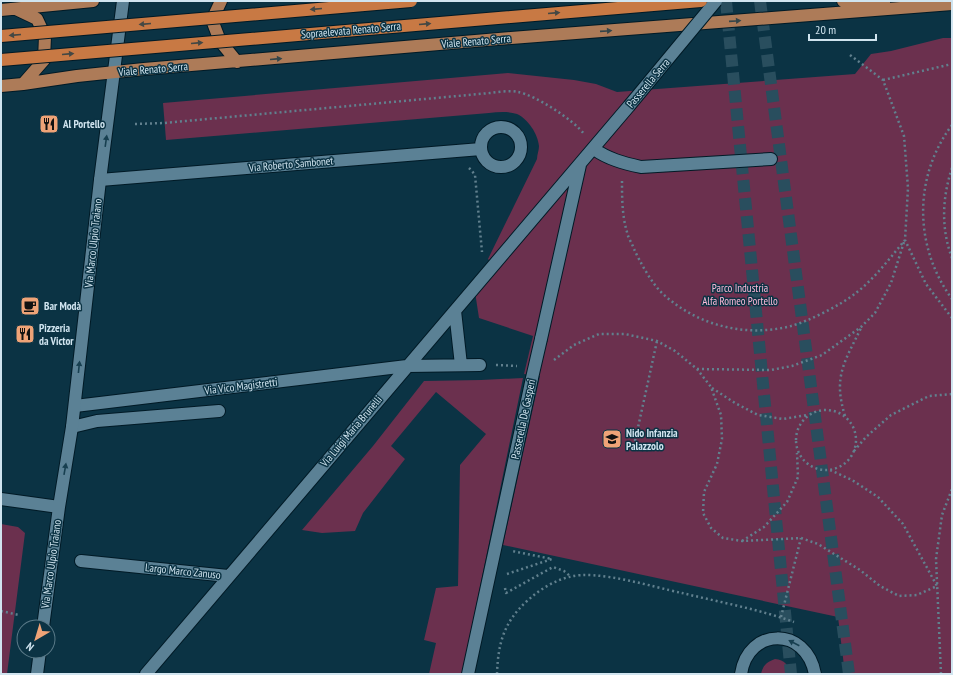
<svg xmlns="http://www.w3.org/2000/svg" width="953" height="675" font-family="'PT Sans Narrow',sans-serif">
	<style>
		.green { fill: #6b304e }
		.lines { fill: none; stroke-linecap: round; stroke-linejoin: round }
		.trunk-tunnel { stroke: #294e5e; stroke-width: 12; stroke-dasharray: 12 6; stroke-linecap: butt }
		.service-casing { stroke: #001a26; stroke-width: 14 }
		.pedestrian-casing { stroke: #001a26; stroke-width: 14 }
		.minor-casing { stroke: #001a26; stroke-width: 14 }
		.primary-casing { stroke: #001a26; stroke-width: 14 }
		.path { stroke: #61808e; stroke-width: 2.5; stroke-dasharray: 2 3; stroke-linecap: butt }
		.service { stroke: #5b8195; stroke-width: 12 }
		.pedestrian { stroke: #5b8195; stroke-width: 12 }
		.minor { stroke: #5b8195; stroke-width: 12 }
		.primary { stroke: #ad7b58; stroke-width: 12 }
		.pedestrian-bridge-casing { stroke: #001a26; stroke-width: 14; stroke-linecap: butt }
		.trunk-bridge-casing { stroke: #001a26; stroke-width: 14; stroke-linecap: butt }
		.pedestrian-bridge { stroke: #5b8195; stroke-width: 12 }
		.trunk-bridge { stroke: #c87944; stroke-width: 12 }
		.oneway { fill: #444844 }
		.oneway2 { fill: #344549 }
		.oneway3 { fill: #173f50 }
		.labels { text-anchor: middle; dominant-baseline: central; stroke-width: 3; stroke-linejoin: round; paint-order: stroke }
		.street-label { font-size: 11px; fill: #d0e4ef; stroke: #0b3344 }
		.poi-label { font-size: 11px; font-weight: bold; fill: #d0e4ef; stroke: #0b3344; text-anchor: start }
		.park-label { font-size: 11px; fill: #ffbbda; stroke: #0b3344 }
	</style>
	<rect width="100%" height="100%" fill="#0b3344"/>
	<path class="green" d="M943 38H952V674H845L838 617 503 545 540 376 524 374 533 336 479 318 475 292 496 268 488 259 537 159C537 155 539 150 539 146 538 134 528 119 517 114 508 111 498 112 489 113L166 140 163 103 508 73 574 80 596 84 617 92 855 74 871 54 891 51Z
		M523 378 462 674H429L436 643 424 640 436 588 458 586 460 465 486 434 436 392 391 446 405 459 363 513 355 531 322 533 302 530 373 446 424 381 481 380Z
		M1 524 18 527 25 533 7 674H1Z
		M775 659C785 660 788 665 791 674H761C763 665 767 662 775 659Z"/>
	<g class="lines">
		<path class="trunk-tunnel" d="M726 1 791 674
			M760 1 849 674"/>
		<g class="service-casing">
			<path id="service" d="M481 147a20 20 0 1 1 40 0a20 20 0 1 1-40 0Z
				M100 180 481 149
				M72 427 97 421 219 411"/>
		</g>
		<g class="pedestrian-casing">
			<path id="pedestrian" d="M594 149C608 159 623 163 641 167L771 159
				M455 311 461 365
				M541 339 580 165
				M75 406 407 366 480 365
				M81 561 228 576
				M146 674 629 106
				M468 674 532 378"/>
		</g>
		<g class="minor-casing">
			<path id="minor" d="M1 499 59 507
				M43 627 59 507 72 427 100 180 123 1
				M37 674 40 651
				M741 674C748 627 806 626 815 674"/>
		</g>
		<g class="primary-casing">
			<path id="primary" d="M221 1 212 20 220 41 237 62
				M843 1 884 3
				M16 9 37 19 45 36 44 60 23 84
				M1 10 93 1
				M1 86 23 84 77 76 144 69 511 38 952 4"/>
		</g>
		<path class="path" d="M850 55 883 80 904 136 908 188 905 240 926 284 952 318
			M883 80 952 64
			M135 124 164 123 490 93C499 92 510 90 518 92 535 95 574 120 584 134
			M952 125C913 177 914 247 952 299
			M469 168 472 171 475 175 482 252
			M952 168C942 198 941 229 952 258
			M622 181C622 197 622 216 627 232 628 238 632 243 634 249 640 262 651 282 661 292 695 325 745 338 791 326 809 321 841 305 856 293 875 278 890 258 905 240
			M554 360 574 345 599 334H625L657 341 675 351 697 369 711 387 721 415 722 439 717 464 704 492 703 513 711 528 723 538 742 541 801 538 818 544 860 570 880 586 899 596 917 595 937 586 903 524 878 497 852 480 830 470
			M496 365 517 366
			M697 369 771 370 792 366 822 355 861 327 875 313 891 283 904 242
			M712 388 735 403 758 415 783 419 807 415
			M796 440a30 30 0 1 1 60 0a30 30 0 1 1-60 0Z
			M845 416C833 377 844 363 861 328
			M635 441 657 341
			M854 451 866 437 891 415 929 396 952 394
			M742 541 764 527 787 502 798 477 797 453
			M507 574 552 559 512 551
			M505 588 506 593 553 567 564 571 570 576
			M1 611 19 615
			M781 617 801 538
			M497 674C498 643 504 622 527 601 539 590 553 581 569 577 596 569 653 587 682 593 719 602 758 609 794 622
			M941 674 936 559 942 515 952 489"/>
		<use href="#service" class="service"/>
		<use href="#pedestrian" class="pedestrian"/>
		<use href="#minor" class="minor"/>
		<use href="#primary" class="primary"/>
		<g class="pedestrian-bridge-casing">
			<path id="pedestrian-bridge" d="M629 106 716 1
				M532 378 541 339"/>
		</g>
		<g class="trunk-bridge-casing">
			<path id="trunk-bridge" d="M1 36 411 1
				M1 60 701 1"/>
		</g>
		<use href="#pedestrian-bridge" class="pedestrian-bridge"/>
		<use href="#trunk-bridge" class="trunk-bridge"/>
	</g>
	<defs><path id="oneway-solid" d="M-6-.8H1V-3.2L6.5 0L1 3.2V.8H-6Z"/></defs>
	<g class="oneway">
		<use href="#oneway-solid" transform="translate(316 9) rotate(175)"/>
		<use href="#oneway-solid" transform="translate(554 13) rotate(-5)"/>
		<use href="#oneway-solid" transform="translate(145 24) rotate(175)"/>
		<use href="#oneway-solid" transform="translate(425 24) rotate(-5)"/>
		<use href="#oneway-solid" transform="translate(15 35) rotate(175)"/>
		<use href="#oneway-solid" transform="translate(197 43) rotate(-5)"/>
		<use href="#oneway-solid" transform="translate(68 54) rotate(-5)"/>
	</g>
	<g class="oneway2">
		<use href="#oneway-solid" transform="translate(735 21) rotate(-4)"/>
		<use href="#oneway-solid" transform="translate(606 31) rotate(-4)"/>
		<use href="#oneway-solid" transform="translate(276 59) rotate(-5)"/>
	</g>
	<g class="oneway3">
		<use href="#oneway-solid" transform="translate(106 141) rotate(-82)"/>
		<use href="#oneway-solid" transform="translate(79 367) rotate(-84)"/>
		<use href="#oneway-solid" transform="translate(65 469) rotate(-80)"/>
		<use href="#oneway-solid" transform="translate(794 643) rotate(-153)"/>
	</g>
	<defs>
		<g id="restaurant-square" transform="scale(1)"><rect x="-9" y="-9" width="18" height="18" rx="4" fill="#efa377" stroke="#0b3344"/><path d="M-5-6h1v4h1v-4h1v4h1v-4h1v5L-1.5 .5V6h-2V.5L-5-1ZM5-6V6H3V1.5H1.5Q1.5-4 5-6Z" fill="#111"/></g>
		<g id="cafe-square" transform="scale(1)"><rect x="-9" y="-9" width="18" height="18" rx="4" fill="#efa377" stroke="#0b3344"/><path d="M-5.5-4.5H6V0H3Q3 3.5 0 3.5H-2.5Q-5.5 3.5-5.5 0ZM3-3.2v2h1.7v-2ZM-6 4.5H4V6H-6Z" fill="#111"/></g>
		<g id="school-square" transform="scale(1)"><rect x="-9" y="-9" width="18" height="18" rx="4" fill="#efa377" stroke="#0b3344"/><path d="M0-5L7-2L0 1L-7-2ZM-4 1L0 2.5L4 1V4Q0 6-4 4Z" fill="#111"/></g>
	</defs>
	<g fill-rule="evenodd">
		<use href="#restaurant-square" x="49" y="124"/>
		<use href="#cafe-square" x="30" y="306"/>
		<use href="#restaurant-square" x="25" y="334"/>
		<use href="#school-square" x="612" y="439"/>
	</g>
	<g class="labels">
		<g class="street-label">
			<text transform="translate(351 30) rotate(-5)">Sopraelevata Renato Serra</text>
			<text transform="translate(476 41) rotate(-5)">Viale Renato Serra</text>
			<text transform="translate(153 69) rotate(-5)">Viale Renato Serra</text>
			<text transform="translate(648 83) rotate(-50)">Passerella Serra</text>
			<text transform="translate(291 164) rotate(-5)">Via Roberto Sambonet</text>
			<text transform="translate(93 243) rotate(-84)">Via Marco Ulpio Traiano</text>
			<text transform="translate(241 386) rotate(-7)">Via Vico Magistretti</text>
			<text transform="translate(523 419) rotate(-78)">Passerella De Gasperi</text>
			<text transform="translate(351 431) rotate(-50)">Via Luigi Maria Brunelli</text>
			<text transform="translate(51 564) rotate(-82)">Via Marco Ulpio Traiano</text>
			<text transform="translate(183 571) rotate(6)">Largo Marco Zanuso</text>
		</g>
		<g class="poi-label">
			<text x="63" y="124">Al Portello</text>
			<text x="44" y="306">Bar Modà</text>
			<text x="39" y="328">Pizzeria<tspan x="39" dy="13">da Victor</tspan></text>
			<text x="626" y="433">Nido Infanzia<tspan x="626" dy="13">Palazzolo</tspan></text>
		</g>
		<g class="park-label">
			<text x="740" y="288">Parco Industria<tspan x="740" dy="13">Alfa Romeo Portello</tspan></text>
		</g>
	</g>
	<rect width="953" height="675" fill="none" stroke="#d0e4ef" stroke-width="4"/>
	<g transform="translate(36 639) rotate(218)"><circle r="19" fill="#0b3344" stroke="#5a7a88"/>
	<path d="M0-3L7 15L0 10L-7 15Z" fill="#efa377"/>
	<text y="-6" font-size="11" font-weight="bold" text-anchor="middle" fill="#d0e4ef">N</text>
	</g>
	<path d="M809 34v6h67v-6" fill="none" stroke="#d0e4ef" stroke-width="2"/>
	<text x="815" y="34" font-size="12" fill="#d0e4ef" stroke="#0b3344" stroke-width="3" paint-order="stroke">20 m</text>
</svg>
